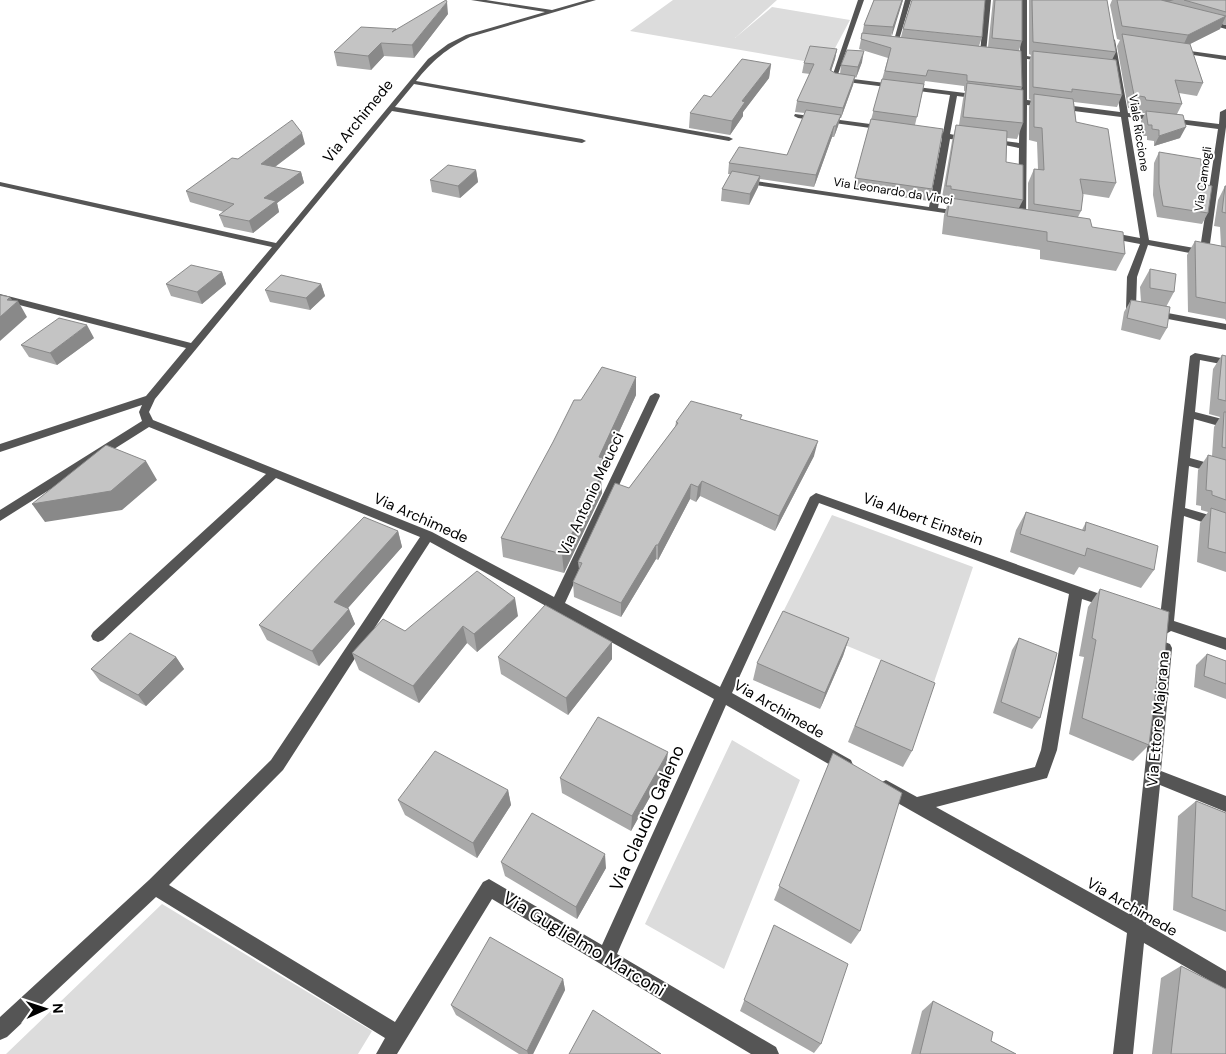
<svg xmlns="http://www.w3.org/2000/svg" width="1226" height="1054" font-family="'DM Sans',sans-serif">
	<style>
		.green { fill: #dcdcdc }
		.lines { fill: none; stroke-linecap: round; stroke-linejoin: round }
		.minor { fill: #555; fill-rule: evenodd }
		.wall { fill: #a9a9a9 }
		.shaded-wall { fill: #898989 }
		.building { fill: #c4c4c4; stroke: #898989 }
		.labels { text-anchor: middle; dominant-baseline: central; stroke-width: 4; stroke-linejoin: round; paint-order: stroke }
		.far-street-label { font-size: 12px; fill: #000; stroke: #fff }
		.street-label { font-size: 15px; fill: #000; stroke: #fff }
		.near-street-label { font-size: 18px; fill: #000; stroke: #fff }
	</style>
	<rect width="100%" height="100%" fill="#fff"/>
	<path class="green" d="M673 0H777L735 38 772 7 850 20 834 50 807 55 804 61 630 31Z
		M832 515 973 567 934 682 780 618Z
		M732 740 800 780 724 969 645 924Z
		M162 904 372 1031 358 1054H6Z"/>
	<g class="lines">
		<path class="minor" d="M471 0H486L552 10 587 0H596L470 37C446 49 433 60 416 81L729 137 733 139 729 141 414 84 395 107 582 139 586 141 582 143 392 111 155 399 149 412 153 420 432 532 554 597 650 396 655 393 659 394 660 396 565 603 720 687 810 497 816 493 1114 599 1116 603 1114 607 1109 608 1082 599 1057 750 1047 778 936 807 1129 914 1158 648 1160 644 1165 642 1170 644 1172 648 1161 771 1226 796V812L1160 785 1146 924 1226 971V990L1144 943 1133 1054H1113L1127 933 880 793 878 788 880 783 886 780 917 797 1035 767 1041 750 1069 594 819 503 732 693 851 760 853 765 851 770 845 772 839 770 726 705 617 954 776 1047 779 1054H751L492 899 397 1054H376L385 1038 156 897 7 1037 0 1040V1017L149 880 271 760 420 537 276 478 103 640 98 642 93 640 91 636 93 632 266 474 149 427 0 521V510L142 421 139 412 142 405 0 452V444L146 396 186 348 0 300V294L191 343 272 247 0 186V182L276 243 428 59 448 44 466 35 545 12ZM430 542 714 699 602 945 489 879 483 882 395 1022 169 885 283 770Z
			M858 0H864L837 77 981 95 984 97 981 99 957 96 950 134 974 139 970 141 950 139 938 208 965 212V216L742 183 738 181 742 179 929 207 942 138 921 133 925 131 943 133 950 95 831 80Z
			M905 0H911L898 43 893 44Z
			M985 0H991L986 53 983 55 980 53Z
			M1021 0H1027V56L1050 60 1047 62 1027 59V100L1120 112 1109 40 1112 38 1115 40 1128 113 1219 124 1220 112 1226 109V127L1209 251 1226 254V260L1148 245 1137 277 1136 307 1226 324V330L1131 312 1126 309 1127 277 1140 244 1108 238 1104 235 1108 232 1140 238 1121 117 1027 105 1026 222 1022 225 1018 222 1019 148 985 141 989 139 1019 143 1020 104 1003 100 1006 98 1020 100V59L1002 55 1005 53 1020 55ZM1128 117 1218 129 1200 249 1149 240Z
			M1206 20 1226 25V29L1204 23Z
			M1176 49 1226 56V60L1174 52V50Z
			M795 114 885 126 889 128 885 130 798 118 794 116Z
			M1195 353 1226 359V365L1200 360 1195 412 1226 420V428L1194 419 1190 458 1226 468V476L1189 466 1185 508 1226 520V530L1184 516 1174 621 1226 638V650L1171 631 1166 634 1161 632 1159 627 1146 623 1144 619 1146 615 1151 613 1160 617 1190 356Z"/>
	</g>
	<path class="wall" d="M874 0H903L891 36 901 37 903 29 982 37 979 46 988 47 993 0H1022V41L1019 50 1022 87 1021 90 1023 123 1017 139 1007 138 1006 162 1023 200 1019 208 1028 210V183L1034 169H1038L1037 142 1029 140V107L1031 100 1029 99V62L1031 55 1029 54V0H1107L1116 52 1112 60 1122 95 1117 107 1074 102 1076 122 1116 183 1109 198 1083 194 1081 211 1078 217 1125 254 1116 271 1040 259V250L942 234 944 215 947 206H946V203H941L952 141 956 125H959L963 99 965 91H964V86L925 81 915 125 932 189 929 201 852 190 855 178 888 58 859 49 864 25Z
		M1112 0H1226V25L1222 24 1220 29 1190 44 1203 83 1197 96 1179 93 1182 104 1177 114 1180 138 1154 146V141L1147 140V136H1143L1141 121 1145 113H1140L1139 109 1128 108 1117 46 1120 40 1117 39 1110 5Z
		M448 14 414 58 384 56 371 70 337 66 334 52 396 29V30Z
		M837 49 835 59 831 71 835 73 840 74 841 65 862 62 856 78 855 77 853 85 841 118H840L838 126 834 137H832L814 187 760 179 758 187 749 205 721 201 722 189 731 174H728L729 163 787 155 805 113 795 112 797 101 810 74 802 73 804 63Z
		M771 64 769 78 743 112V116L730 135 689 128 690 113Z
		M305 144 275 167 301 172 304 183 277 203 279 212 253 233 224 227 219 215 224 212 190 202 186 191 238 159Z
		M1159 152 1208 213 1202 224 1157 217 1153 195 1154 163Z
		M476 170 478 182 460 198 432 192 430 180Z
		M1225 186H1226V321L1225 319 1188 312 1187 255 1195 241 1221 246 1220 227 1214 226 1218 200Z
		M1150 269 1174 292 1166 307 1167 328 1160 340 1121 330 1124 312 1131 300 1141 302 1140 287Z
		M222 272 226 284 202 304 171 296 166 284Z
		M321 284 325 296 310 310 270 302 265 290Z
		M94 338 57 365 29 357 21 345Z
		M1222 355 1226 356V572L1197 562 1200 523 1208 512 1201 510V506L1196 505 1198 470 1208 455 1212 456 1214 427 1220 417 1209 414 1213 369Z
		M636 395 603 467V476L601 480 602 493 564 573 503 557 501 538 581 400Z
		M741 419 814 456 775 531 700 496 696 502 690 499 658 560 656 559 621 617 574 597 573 582 579 569 578 562 629 488 675 427 676 422Z
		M1026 512 1082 530 1086 522 1154 570 1141 588 1079 567 1074 575 1010 552 1016 530Z
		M398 531 402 547 348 608 355 624 319 666 267 640 259 625Z
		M1100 589 1164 664 1158 670 1149 745 1133 761 1069 734 1084 657 1079 656 1088 607Z
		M518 616 477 652 467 643 419 703 359 670 352 653 405 631Z
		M849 638 843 656 820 709 753 680 757 663Z
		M1019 638 1040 718 1032 729 993 713 1012 650Z
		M612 642V659L568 715 501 674 498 657Z
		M1207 654 1226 661V699L1194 687 1196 665Z
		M176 657 184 669 146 706 100 681 91 669Z
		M874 677 912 751 903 767 848 742Z
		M833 753 860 931 851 944 774 900Z
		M666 768 631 831 562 793 560 778Z
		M508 790 511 805 477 858 405 815 398 800Z
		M1196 801 1226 813V932L1173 910 1178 816Z
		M501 862 606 868 577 919 505 876Z
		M769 938 821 1044 814 1053 740 1011Z
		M1181 966 1226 1054H1152L1161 978Z
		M563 979 565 990 533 1054H519L456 1015 451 1005Z
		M933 1001 991 1041 1016 1054H911L922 1011Z"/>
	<path class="shaded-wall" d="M902 0H903L891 39 893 27Z
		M1160 0H1174L1158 5Z
		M447 2 448 14 414 58 412 45Z
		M1226 16 1220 29 1182 48 1188 35Z
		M381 43 384 56 371 70 368 56Z
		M837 49 835 59 828 80 830 70Z
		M864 51 862 62 856 78 858 67Z
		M771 64 769 78 743 112V116L730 135 732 121 742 101Z
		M855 76 853 85 841 118 843 108Z
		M841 115 838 126 834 137 836 126Z
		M834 126 832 137 814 187 816 175Z
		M1186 127 1180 138 1154 146 1159 136Z
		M302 133 305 144 264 175 261 164Z
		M476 170 478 182 460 198 458 186Z
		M301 172 304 183 277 203 279 212 253 233 249 221 264 198Z
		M760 176 758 187 749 205 750 194Z
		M222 272 226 284 202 304 197 292Z
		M321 284 325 296 310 310 306 298Z
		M10 297 15 304 18 301 27 317 0 341V317L7 300Z
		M87 325 94 338 57 365 50 353Z
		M636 377V395L603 467V476L601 480 602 493 564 573 562 554 596 473 599 457Z
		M818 441 814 456 775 531 779 516Z
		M146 461 157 480 122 510 45 522 32 504Z
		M702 481 700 496 696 502 698 487Z
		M691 484 690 499 658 560V545Z
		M398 531 402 547 340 617 334 602Z
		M656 545V559L621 617V603Z
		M515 598 518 616 477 652 474 634Z
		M349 609 355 624 319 666 312 651Z
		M463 626 467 643 419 703 413 686Z
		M849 638 843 656 820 709 825 693Z
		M612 642V659L568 715 566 698Z
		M176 657 184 669 146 706 138 695Z
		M668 752 666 768 631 831 632 816Z
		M508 790 511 805 477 858 473 843Z
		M605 854 606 868 577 919 576 907Z
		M563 979 565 990 533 1054H528L527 1051Z"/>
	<path class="building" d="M446 0 447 2 412 45 381 43 368 56 334 52 361 27 396 29 392 32Z
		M874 0H902L893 27 864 25Z
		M912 0H985L982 37 903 29Z
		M995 0H1022V41L992 38Z
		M1032 0H1107L1116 52 1033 42Z
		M1117 0H1161L1226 16 1188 35 1122 26Z
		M1184 0H1226V12Z
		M862 33 1021 51 1022 87 967 81V75L928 70 926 76 885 71 891 48 861 39Z
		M1122 34 1190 44 1203 83 1175 80 1182 104 1146 100 1145 97 1134 95Z
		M810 46 837 49 830 70 835 73 855 76 843 108 797 101 814 64 804 63Z
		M847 50 864 51 858 67 841 65Z
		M1033 51 1116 60 1122 95 1072 89V92L1033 87Z
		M742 59 771 64 742 101 745 102 732 121 690 113 704 95 711 97Z
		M882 79 924 84 917 117 873 111Z
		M967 83 1023 90V123L963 117Z
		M1034 94 1073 99 1076 122 1108 129 1116 183 1080 179 1083 195 1081 211 1034 204V169L1044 170 1042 128 1034 127Z
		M806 110 841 115 836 126H834L816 175 729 163 739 147 787 155Z
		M1146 111 1183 115 1186 127 1159 136V130L1152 129V125H1148Z
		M871 119 943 129 932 189 855 178Z
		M292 120 302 133 261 164 301 172 264 198 276 201 249 221 219 215 234 204 186 191 232 158 238 159Z
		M956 125 1007 131 1006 162 1023 165V200L951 189V186H946Z
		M1159 152 1201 159 1202 184 1212 186 1208 213 1163 206 1159 184Z
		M448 165 476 170 458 186 430 180Z
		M732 171 760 176 750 194 722 189Z
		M1225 186H1226V213L1222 212Z
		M950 198 1090 219 1092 227 1123 232 1125 254 1047 241V232L947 216Z
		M1195 241 1226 247V303L1196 297Z
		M191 265 222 272 197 292 166 284Z
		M1150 269 1176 274 1174 292 1150 288Z
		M281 275 321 284 306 298 265 290Z
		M0 295 10 297 7 300 18 301 0 317Z
		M1131 300 1170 307 1167 328 1127 318Z
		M59 318 87 325 50 353 21 345Z
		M1222 355 1226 356V401L1218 399Z
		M602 367 636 377 599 457 603 458 596 473 601 475 562 554 501 538 553 442 574 400H581Z
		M691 401 742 415 740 419 818 441 779 516 702 481 698 487 691 484 658 545H656L621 603 573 582 582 563 578 562 615 483 629 488 678 423 676 422Z
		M1224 412H1226V448L1222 447Z
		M106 445 146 461 111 491 32 504Z
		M1208 455 1226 460V500L1212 495V491L1206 490Z
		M1211 508 1226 513V553L1208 548Z
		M1026 512 1085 531 1086 522 1158 546 1154 570 1087 548 1085 556 1020 534Z
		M364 517 398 531 334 602 349 609 312 651 259 625Z
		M477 571 515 598 474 634 463 626 413 686 352 653 383 619 405 631Z
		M1100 589 1169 612 1164 664 1159 663 1149 745 1082 718 1096 640 1092 638Z
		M545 605 612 642 566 698 498 657Z
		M783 611 849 638 825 693 757 663Z
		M130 633 176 657 138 695 91 669Z
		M1019 638 1057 653 1040 718 1001 702Z
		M1207 654 1226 661V684L1204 676Z
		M881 660 935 683 912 751 855 726Z
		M598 717 668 752 632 816 560 778Z
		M435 751 508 790 473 843 398 800Z
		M833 753 902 793 860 931 779 886Z
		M1196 801 1226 813V911L1192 897Z
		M532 813 605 854 576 907 501 862Z
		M774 925 848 964 821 1044 744 1000Z
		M490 937 563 979 527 1051 451 1005Z
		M1181 966 1226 989V1054H1171Z
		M933 1001 993 1032 991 1041 1016 1054H920Z
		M593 1010 661 1054H569Z"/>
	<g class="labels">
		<g class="far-street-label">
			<text transform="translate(1139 133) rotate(81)">Viale Riccione</text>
			<text transform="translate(1203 179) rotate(-82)">Via Camogli</text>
			<text transform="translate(893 191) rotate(9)">Via Leonardo da Vinci</text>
		</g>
		<g class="street-label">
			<text transform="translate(358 121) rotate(-51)">Via Archimede</text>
			<text transform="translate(591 494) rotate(-65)">Via Antonio Meucci</text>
			<text transform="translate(421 518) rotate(24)">Via Archimede</text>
			<text transform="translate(923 519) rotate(20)">Via Albert Einstein</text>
			<text transform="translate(779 709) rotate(30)">Via Archimede</text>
			<text transform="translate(1158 719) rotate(-85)">Via Ettore Majorana</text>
			<text transform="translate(1132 907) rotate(30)">Via Archimede</text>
		</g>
		<g class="near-street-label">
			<text transform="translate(647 818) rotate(-66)">Via Claudio Galeno</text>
			<text transform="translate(584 944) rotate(31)">Via Guglielmo Marconi</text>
		</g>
	</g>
	<g transform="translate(45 1009) rotate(87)" stroke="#ffffff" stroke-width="4" paint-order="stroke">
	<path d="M0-4L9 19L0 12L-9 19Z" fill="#000000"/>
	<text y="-8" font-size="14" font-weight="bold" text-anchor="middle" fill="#000000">N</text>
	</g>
</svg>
